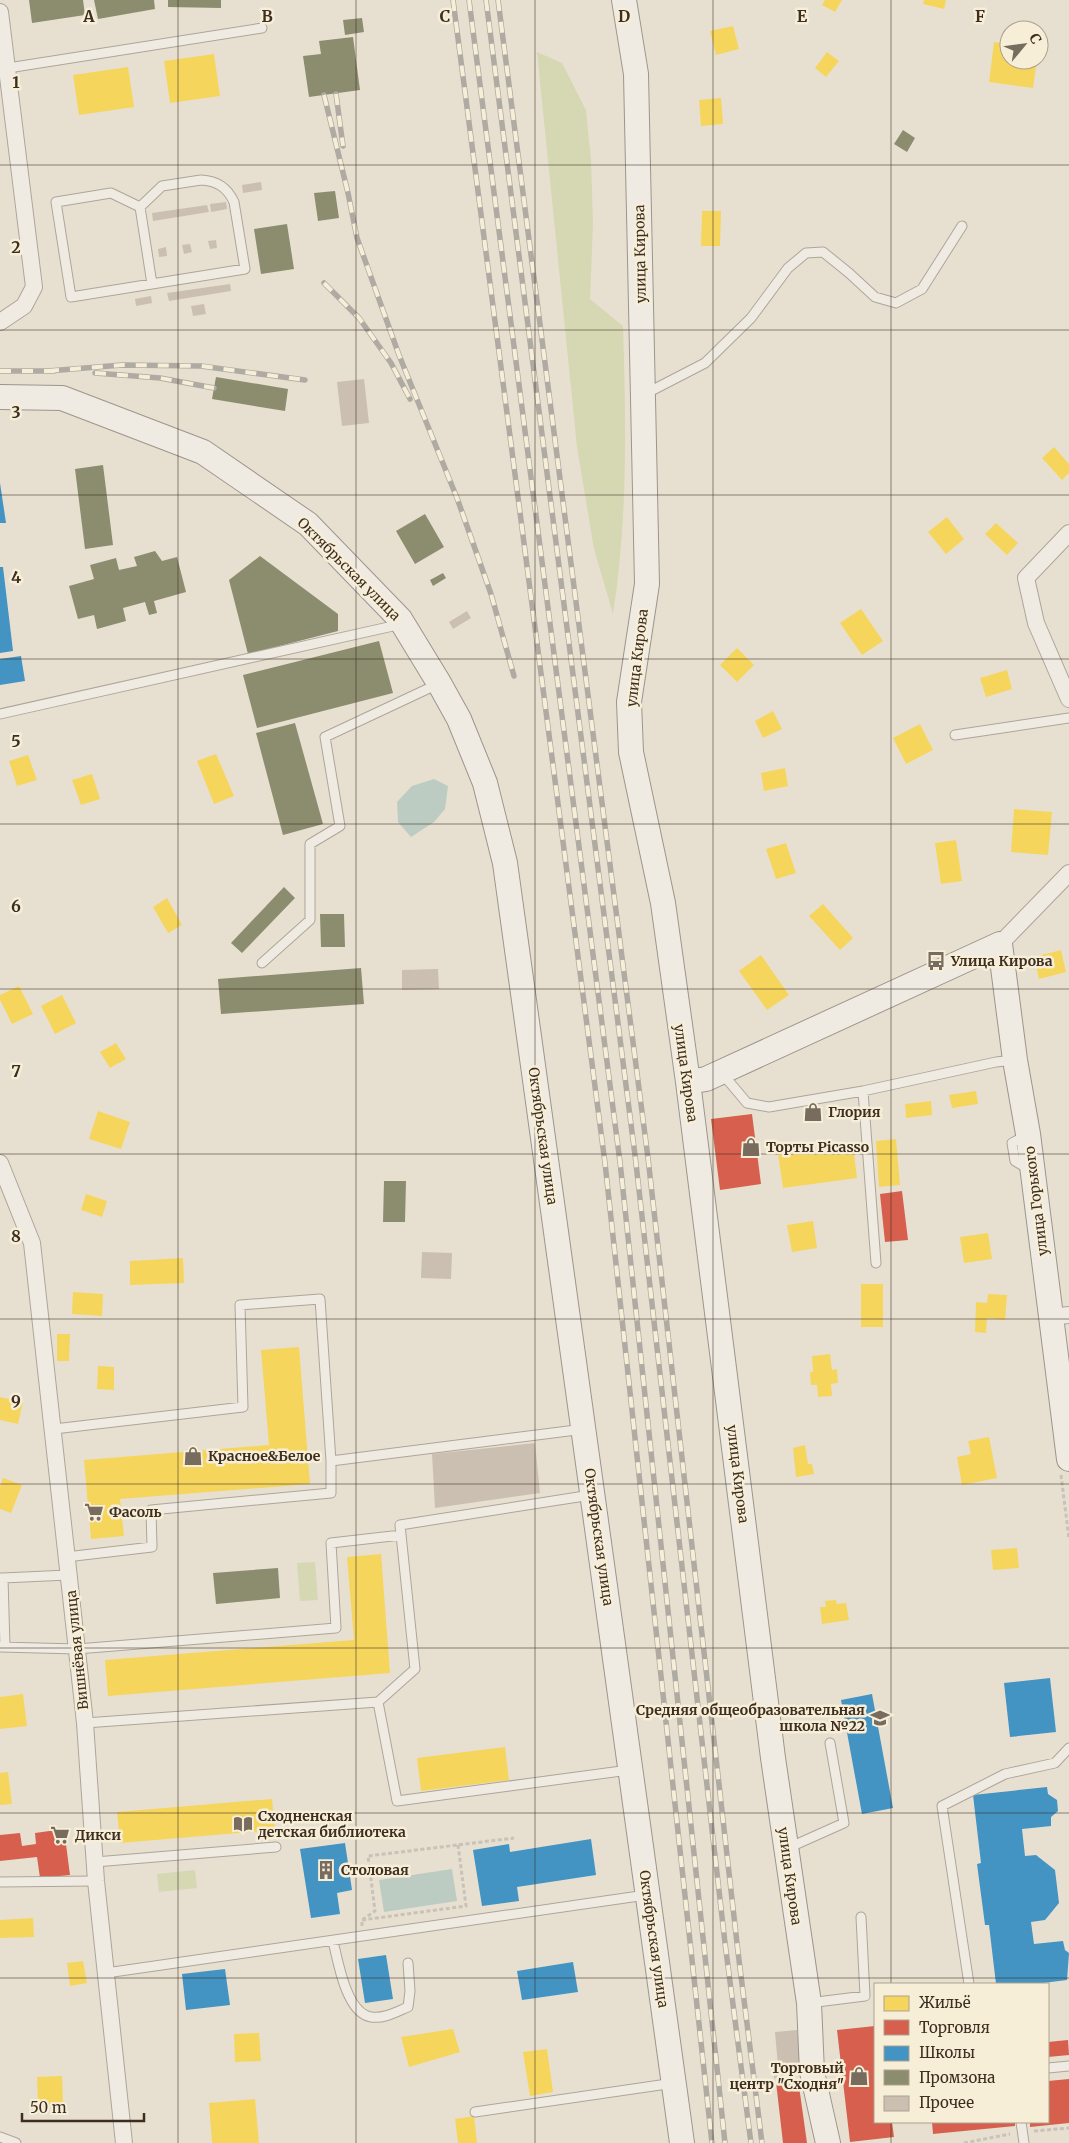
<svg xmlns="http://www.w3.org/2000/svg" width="1069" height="2143" font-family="Merriweather,serif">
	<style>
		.green { fill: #d6d7b3 }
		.water { fill: #bcccc2 }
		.homes { fill: #f6d55c }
		.shops { fill: #d6604d }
		.schools { fill: #4393c3 }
		.industry { fill: #8c8c6e }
		.building { fill: #cbbfb2 }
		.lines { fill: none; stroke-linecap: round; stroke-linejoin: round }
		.lane-casing { stroke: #ada599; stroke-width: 11 }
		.street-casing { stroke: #ada599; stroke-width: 18 }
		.secondary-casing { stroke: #9c958a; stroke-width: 26 }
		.path { stroke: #c8c2b9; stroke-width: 3; stroke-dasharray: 4 2.5; stroke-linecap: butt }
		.lane { stroke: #efebe3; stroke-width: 9 }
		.street { stroke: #efebe3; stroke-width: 16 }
		.secondary { stroke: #efebe3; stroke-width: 24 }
		.rail-casing { stroke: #afaaa2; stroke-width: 5.5 }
		.rail { stroke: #f7eed8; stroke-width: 4; stroke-dasharray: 11; stroke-linecap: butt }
		.grid { fill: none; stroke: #3d2e20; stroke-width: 1; stroke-opacity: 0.55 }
		.labels { text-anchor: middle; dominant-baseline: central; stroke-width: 5; stroke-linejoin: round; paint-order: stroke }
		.street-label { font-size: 14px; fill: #3d2e20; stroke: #f7eed8 }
		.poi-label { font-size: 14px; font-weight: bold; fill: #3d2e20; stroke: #f7eed8; text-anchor: start }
		.grid-label { font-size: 16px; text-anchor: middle; font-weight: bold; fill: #3d2e20; stroke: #f7eed8; stroke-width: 5; stroke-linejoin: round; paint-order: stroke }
	</style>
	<rect width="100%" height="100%" fill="#e7e0d1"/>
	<path class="green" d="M537 52 562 63 586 110 591 160 593 223 590 299 623 326C626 421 628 519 613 614L594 549 577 447Z
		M315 1562 318 1600 300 1601 297 1563Z
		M195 1870 197 1888 159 1892 157 1874Z"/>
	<path class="water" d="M434 779 448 786 445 809 434 822 411 837 398 822 397 802 412 786Z
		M452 1869 457 1901 384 1912 379 1880Z"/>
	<path class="homes" d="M825 0H842L835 12 822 5Z
		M924 0H946L944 9 923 4Z
		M733 26 739 49 716 55 710 31Z
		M994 42 1009 44V60H1037L1033 88 989 82Z
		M827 52 839 61 826 77 815 68Z
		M214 54 220 96 170 103 164 61Z
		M128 67 134 107 79 115 73 75Z
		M721 98 723 124 701 126 699 100Z
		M702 211H721L720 246H701Z
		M1054 447 1069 464V473L1062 480 1042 458Z
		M947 517 964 539 946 554 928 532Z
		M996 523 1018 543 1007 555 985 534Z
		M861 609 883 641 862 655 840 623Z
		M737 648 754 665 737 682 720 665Z
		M1007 670 1012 689 986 697 980 678Z
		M773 711 782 729 763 738 755 721Z
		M920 724 933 750 906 764 893 738Z
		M216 754 234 796 214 804 197 761Z
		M28 755 37 780 17 786 9 761Z
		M785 768 788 786 764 791 761 773Z
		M92 774 100 799 81 805 72 780Z
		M1014 809 1052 812 1048 855 1011 852Z
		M956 840 962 881 941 884 935 843Z
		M786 843 796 873 776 879 766 849Z
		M167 898 182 925 168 933 153 907Z
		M823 904 853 938 840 950 809 916Z
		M1061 950 1066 972 1039 979 1034 957Z
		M761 955 789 995 767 1010 739 971Z
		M19 986 33 1014 12 1024 0 1000V995Z
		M62 995 76 1023 55 1034 41 1006Z
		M116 1043 126 1059 110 1068 100 1052Z
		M976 1091 978 1104 952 1108 949 1095Z
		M931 1101 932 1115 906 1118 905 1104Z
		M98 1111 130 1122 121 1149 89 1139Z
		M896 1139 900 1185 879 1187 876 1141Z
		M853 1145 857 1178 783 1188 778 1154Z
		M86 1194 107 1201 102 1217 81 1210Z
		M813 1221 817 1248 792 1252 787 1225Z
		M988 1233 992 1259 964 1263 960 1237Z
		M183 1258 184 1283 130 1285V1261Z
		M861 1284H883V1327H861Z
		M73 1292 103 1294 102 1316 72 1314Z
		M988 1294 1007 1295 1005 1320 987 1318 986 1333 975 1332 976 1302 987 1303Z
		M57 1334H70L69 1361H57Z
		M299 1347 310 1484 120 1499 124 1536 91 1539 84 1460 269 1445 261 1350Z
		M830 1354 832 1370 837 1369 838 1383 831 1384 832 1396 818 1397 817 1385H811L810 1372H813L812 1356Z
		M98 1366 114 1367V1390L97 1389Z
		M0 1397 23 1402 18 1424 0 1420Z
		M989 1437 997 1478 962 1485 957 1457 971 1454 968 1441Z
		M805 1445 808 1464H812L814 1474 796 1477 793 1448Z
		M3 1478 22 1485 11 1513 0 1509V1487Z
		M1017 1548 1019 1568 993 1570 991 1550Z
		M381 1554 390 1673 108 1696 105 1660 354 1640 347 1557Z
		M836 1600 837 1604 846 1603 849 1620 822 1624 820 1607H826L825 1601Z
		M23 1694 27 1726 0 1729V1697Z
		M505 1747 509 1780 421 1791 417 1758Z
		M8 1772 12 1804 0 1805V1773Z
		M272 1799 275 1830 120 1843 117 1812Z
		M33 1918 34 1937 0 1938V1920Z
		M83 1961 87 1983 70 1986 67 1963Z
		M453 2029 460 2052 409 2067 401 2037Z
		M259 2033 261 2061 235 2062 234 2034Z
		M547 2049 553 2092 530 2096 523 2052Z
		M62 2076 63 2104H38L37 2077Z
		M255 2099 259 2143H212L209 2103Z
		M474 2116 477 2143H458L455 2119Z"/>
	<path class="shops" d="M752 1114 761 1184 720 1190 711 1119Z
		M902 1191 908 1240 885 1242 880 1194Z
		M64 1829 70 1875 40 1878 37 1857 0 1861V1835L20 1833 22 1846 36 1844 35 1833Z
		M875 2026V2122H892L894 2137 850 2142 837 2030Z
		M1068 2040 1069 2055 1048 2057V2042Z
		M798 2079 807 2143H783L776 2082Z
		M1069 2079V2123L1030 2127V2122H1048V2081Z
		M932 2122H1015V2126L933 2134Z"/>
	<path class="schools" d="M0 483 6 523H0Z
		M0 567H3L13 651 0 653Z
		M21 656 25 681 0 685V659Z
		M1050 1678 1056 1732 1010 1737 1004 1683Z
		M872 1694 893 1808 862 1814 841 1700Z
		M1047 1787 1048 1794 1057 1800 1058 1811 1051 1817V1826L1022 1829 1025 1856 1036 1855 1055 1870 1059 1903 1045 1920 1031 1922 1034 1944 1063 1941 1065 1950 1069 1953 1067 1980 1035 1984H996L989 1925H985L977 1864 981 1863 973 1795Z
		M591 1839 596 1875 517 1887 519 1901 482 1906 473 1850 509 1844 510 1852Z
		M345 1843 352 1890 337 1893 340 1914 311 1918 300 1849Z
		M386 1955 393 1999 365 2003 358 1959Z
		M573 1962 578 1992 522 2000 517 1971Z
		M225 1969 230 2005 186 2010 182 1974Z"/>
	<path class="industry" d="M29 0H83L85 15 32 23Z
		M94 0H154L155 9 98 19Z
		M168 0H221V8L168 7Z
		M362 18 364 32 345 35 343 20Z
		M353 37 360 90 309 97 303 56 321 54 319 41Z
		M903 130 915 138 907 152 894 144Z
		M335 191 339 218 318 221 314 193Z
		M287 224 294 269 261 274 254 229Z
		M216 377 288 389 285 411 212 399Z
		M103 465 113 545 85 549 75 469Z
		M425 514 444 547 415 564 396 531Z
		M155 551 162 561 177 557 186 592 154 601 157 613 149 615 145 602 123 608 126 621 97 629 94 615 78 619 69 586 94 579 90 565 116 558 119 570 137 566 134 557Z
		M260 556 338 614V631L248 654 229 580Z
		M443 573 446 578 433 586 430 580Z
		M379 641 393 693 257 728 243 675Z
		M295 723 323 824 283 835 256 733Z
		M284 887 295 898 242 953 231 943Z
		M320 914H344L345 947H321Z
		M361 968 364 1004 221 1014 218 979Z
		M384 1181H406L405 1222H383Z
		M278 1568 280 1598 216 1604 213 1573Z"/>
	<path class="building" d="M261 182 262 190 243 193 242 185Z
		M226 202 227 209 211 212 210 204Z
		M207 205 209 212 153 221 152 213Z
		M216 240 217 248 210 249 208 241Z
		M190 244 192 252 184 254 182 245Z
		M166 247 167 256 159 257 158 249Z
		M230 284 231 291 169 301 167 293Z
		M151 296 152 303 136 306 135 299Z
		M204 304 206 314 193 316 191 306Z
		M364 379 369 423 342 426 337 382Z
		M467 611 471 618 453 629 449 622Z
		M438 969 439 989 402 990V970Z
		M422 1252 452 1253 451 1279 421 1278Z
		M535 1443 540 1493 435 1508 432 1454Z
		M797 2030 801 2064 778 2066 775 2032Z"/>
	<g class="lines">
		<g class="lane-casing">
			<path id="lane" d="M8 68 262 28
				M201 180C217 181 227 187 234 202L245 269 71 297 56 202 111 193 140 207 162 186Z
				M140 207 152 284
				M645 394 705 363 751 318 788 268 806 253 823 252 849 273 875 297 896 303 922 289 962 226
				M0 714 402 624
				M955 735 1069 718
				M262 963 310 920V844L340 826 325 737 438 684
				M721 1072 747 1103 769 1107 863 1091 996 1062 1014 1060
				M863 1091 876 1263
				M1027 1135 1012 1143 1015 1161 1030 1170
				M54 1429 243 1407 240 1305 320 1299 331 1461V1493L151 1510 152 1547 66 1557
				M331 1461 584 1429
				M591 1495 400 1525 415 1669 378 1702 397 1801 629 1770
				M0 1578H3L5 1647
				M3 1578 68 1575
				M0 1647 77 1649 336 1628 331 1543 401 1535
				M85 1723 378 1702
				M788 1848 844 1823 830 1743
				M95 1862 276 1847
				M0 1882 96 1881
				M333 1941C338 1961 346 2013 371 2017 384 2019 396 2012 408 2007L410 1991 408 1963
				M106 1973 646 1895
				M969 1984 942 1806 1005 1774 1055 1763 1069 1748
				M809 2003 865 1996 861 1917
				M1048 2068 1069 2066
				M475 2112 674 2083
				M1021 2122 1024 2143
				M0 2137 16 2143"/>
		</g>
		<g class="street-casing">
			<path id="street" d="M0 12 34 287 24 306 0 322
				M1069 533 1026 578 1036 623 1069 699
				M1000 944 1069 873
				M0 1163 32 1243 85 1723 96 1881 124 2143
				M1050 1317 1069 1315"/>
		</g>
		<g class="secondary-casing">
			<path id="secondary" d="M624 0 636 74 647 584 629 702 631 752 663 903 688 1082 773 1758 809 2003 812 2072 828 2143
				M0 397 62 398 203 452 308 524 400 619 439 683 459 719 485 783 505 863 682 2143
				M688 1082 706 1079 1000 944 1015 1060 1028 1134 1069 1459"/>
		</g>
		<path class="path" d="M1061 1475 1069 1539
			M362 1920 466 1906 458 1845
			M362 1926V1920L375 1911 368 1856 514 1838
			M774 2077 793 2074
			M1034 2131 1069 2128
			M964 2143 1010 2134"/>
		<use href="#lane" class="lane"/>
		<use href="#street" class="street"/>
		<use href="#secondary" class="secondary"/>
		<g class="rail-casing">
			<path id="rail" d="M453 0 605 1163 712 2143
				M469 0 620 1162 725 2143
				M486 0 635 1155 725 1943 751 2143
				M498 0 648 1158 738 1952 762 2143
				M336 94 343 146
				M324 95 348 193 357 238 399 355 457 498 479 560 491 594 514 676
				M324 283 359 318 391 363 410 399
				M0 371H55
				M48 371 122 365 201 366 305 380
				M95 373 160 378 214 388"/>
		</g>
		<use href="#rail" class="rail"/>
	</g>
	<path class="grid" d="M178 0V2143M356 0V2143M535 0V2143M713 0V2143M891 0V1984M0 165H1069M0 330H1069M0 495H1069M0 659H1069M0 824H1069M0 989H1069M0 1154H1069M0 1319H1069M0 1484H1069M0 1648H1069M0 1813H1069M0 1978H1069M891 2122V2143"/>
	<defs>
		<g id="bus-bare" transform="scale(1.5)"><path d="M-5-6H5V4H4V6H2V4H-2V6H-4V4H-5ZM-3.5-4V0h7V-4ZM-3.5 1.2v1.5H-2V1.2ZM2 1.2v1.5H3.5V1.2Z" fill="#786c5e" stroke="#f7eed8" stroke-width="2.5" paint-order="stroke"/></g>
		<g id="shop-bare" transform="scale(1.5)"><path d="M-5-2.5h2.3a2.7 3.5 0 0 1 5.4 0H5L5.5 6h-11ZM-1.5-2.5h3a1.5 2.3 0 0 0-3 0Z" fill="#786c5e" stroke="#f7eed8" stroke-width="2.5" paint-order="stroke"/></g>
		<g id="supermarket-bare" transform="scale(1.5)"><path d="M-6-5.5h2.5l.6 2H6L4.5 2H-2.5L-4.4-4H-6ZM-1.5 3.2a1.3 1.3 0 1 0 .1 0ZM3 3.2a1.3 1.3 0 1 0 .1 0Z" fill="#786c5e" stroke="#f7eed8" stroke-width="2.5" paint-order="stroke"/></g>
		<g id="school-bare" transform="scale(1.5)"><path d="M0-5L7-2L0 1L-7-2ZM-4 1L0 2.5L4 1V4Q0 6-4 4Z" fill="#786c5e" stroke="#f7eed8" stroke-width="2.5" paint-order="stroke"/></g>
		<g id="library-bare" transform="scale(1.5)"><path d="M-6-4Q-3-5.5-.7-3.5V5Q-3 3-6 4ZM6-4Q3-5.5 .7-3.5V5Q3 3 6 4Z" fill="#786c5e" stroke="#f7eed8" stroke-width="2.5" paint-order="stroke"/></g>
		<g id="building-bare" transform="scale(1.5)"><path d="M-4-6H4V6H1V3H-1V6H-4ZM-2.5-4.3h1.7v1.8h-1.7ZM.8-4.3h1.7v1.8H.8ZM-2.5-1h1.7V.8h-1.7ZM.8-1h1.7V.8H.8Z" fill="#786c5e" stroke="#f7eed8" stroke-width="2.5" paint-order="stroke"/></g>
	</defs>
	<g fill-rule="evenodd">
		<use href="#bus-bare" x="936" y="961"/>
		<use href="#shop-bare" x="813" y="1112"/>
		<use href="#shop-bare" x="751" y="1147"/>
		<use href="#shop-bare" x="193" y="1456"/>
		<use href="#supermarket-bare" x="94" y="1512"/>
		<use href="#school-bare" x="880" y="1718"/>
		<use href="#library-bare" x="243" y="1824"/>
		<use href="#supermarket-bare" x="60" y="1835"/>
		<use href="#building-bare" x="326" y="1870"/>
		<use href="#shop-bare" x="859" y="2076"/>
	</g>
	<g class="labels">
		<g class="street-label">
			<text transform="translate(640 254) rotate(-91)">улица Кирова</text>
			<text transform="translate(349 569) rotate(45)">Октябрьская улица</text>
			<text transform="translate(637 658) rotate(-83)">улица Кирова</text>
			<text transform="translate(686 1073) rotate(82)">улица Кирова</text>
			<text transform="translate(543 1136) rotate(82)">Октябрьская улица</text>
			<text transform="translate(1036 1201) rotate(-97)">улица Горького</text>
			<text transform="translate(738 1474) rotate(83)">улица Кирова</text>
			<text transform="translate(599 1537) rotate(82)">Октябрьская улица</text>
			<text transform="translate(77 1650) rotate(-96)">Вишнёвая улица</text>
			<text transform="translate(790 1876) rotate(82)">улица Кирова</text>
			<text transform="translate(654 1939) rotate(82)">Октябрьская улица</text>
		</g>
		<g class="poi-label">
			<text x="951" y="961">Улица Кирова</text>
			<text x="828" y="1112">Глория</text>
			<text x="766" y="1147">Торты Picasso</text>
			<text x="208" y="1456">Красное&amp;Белое</text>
			<text x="109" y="1512">Фасоль</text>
			<text x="865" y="1710" text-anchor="end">Средняя общеобразовательная<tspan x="865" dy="16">школа №22</tspan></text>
			<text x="258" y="1816">Сходненская<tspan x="258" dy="16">детская библиотека</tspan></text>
			<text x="75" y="1835">Дикси</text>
			<text x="341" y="1870">Столовая</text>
			<text x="844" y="2068" text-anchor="end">Торговый<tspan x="844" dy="16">центр "Сходня"</tspan></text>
		</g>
	</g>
	<g class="grid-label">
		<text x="89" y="22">A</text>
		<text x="267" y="22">B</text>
		<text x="445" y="22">C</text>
		<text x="624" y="22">D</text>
		<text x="802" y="22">E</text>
		<text x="980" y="22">F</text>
		<text x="16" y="88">1</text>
		<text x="16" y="253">2</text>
		<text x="16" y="418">3</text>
		<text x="16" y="583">4</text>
		<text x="16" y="747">5</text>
		<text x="16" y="912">6</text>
		<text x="16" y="1077">7</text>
		<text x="16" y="1242">8</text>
		<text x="16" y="1407">9</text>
	</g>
	<rect x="874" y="1983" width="175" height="140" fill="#f7eed8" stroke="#ada18e"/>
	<rect x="884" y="1996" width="25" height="15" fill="#f6d55c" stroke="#ada18e"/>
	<text x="919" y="2008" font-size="15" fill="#3d2e20">Жильё</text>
	<rect x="884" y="2020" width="25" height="15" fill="#d6604d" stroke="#ada18e"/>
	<text x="919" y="2033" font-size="15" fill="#3d2e20">Торговля</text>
	<rect x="884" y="2046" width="25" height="15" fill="#4393c3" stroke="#ada18e"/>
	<text x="919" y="2058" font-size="15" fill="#3d2e20">Школы</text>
	<rect x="884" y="2070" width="25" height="15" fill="#8c8c6e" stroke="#ada18e"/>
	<text x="919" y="2083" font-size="15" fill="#3d2e20">Промзона</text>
	<rect x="884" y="2096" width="25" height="15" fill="#cbbfb2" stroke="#ada18e"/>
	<text x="919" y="2108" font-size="15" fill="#3d2e20">Прочее</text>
	<g transform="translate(1024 45) rotate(61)"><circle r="24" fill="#f7eed8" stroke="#ada18e"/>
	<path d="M0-4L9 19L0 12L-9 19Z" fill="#786c5e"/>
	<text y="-8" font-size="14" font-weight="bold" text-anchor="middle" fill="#3d2e20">С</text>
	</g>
	<path d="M22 2113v8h122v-8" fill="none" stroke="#3d2e20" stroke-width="2.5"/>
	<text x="30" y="2113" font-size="15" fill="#3d2e20" stroke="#f7eed8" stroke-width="4" paint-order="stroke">50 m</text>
</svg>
